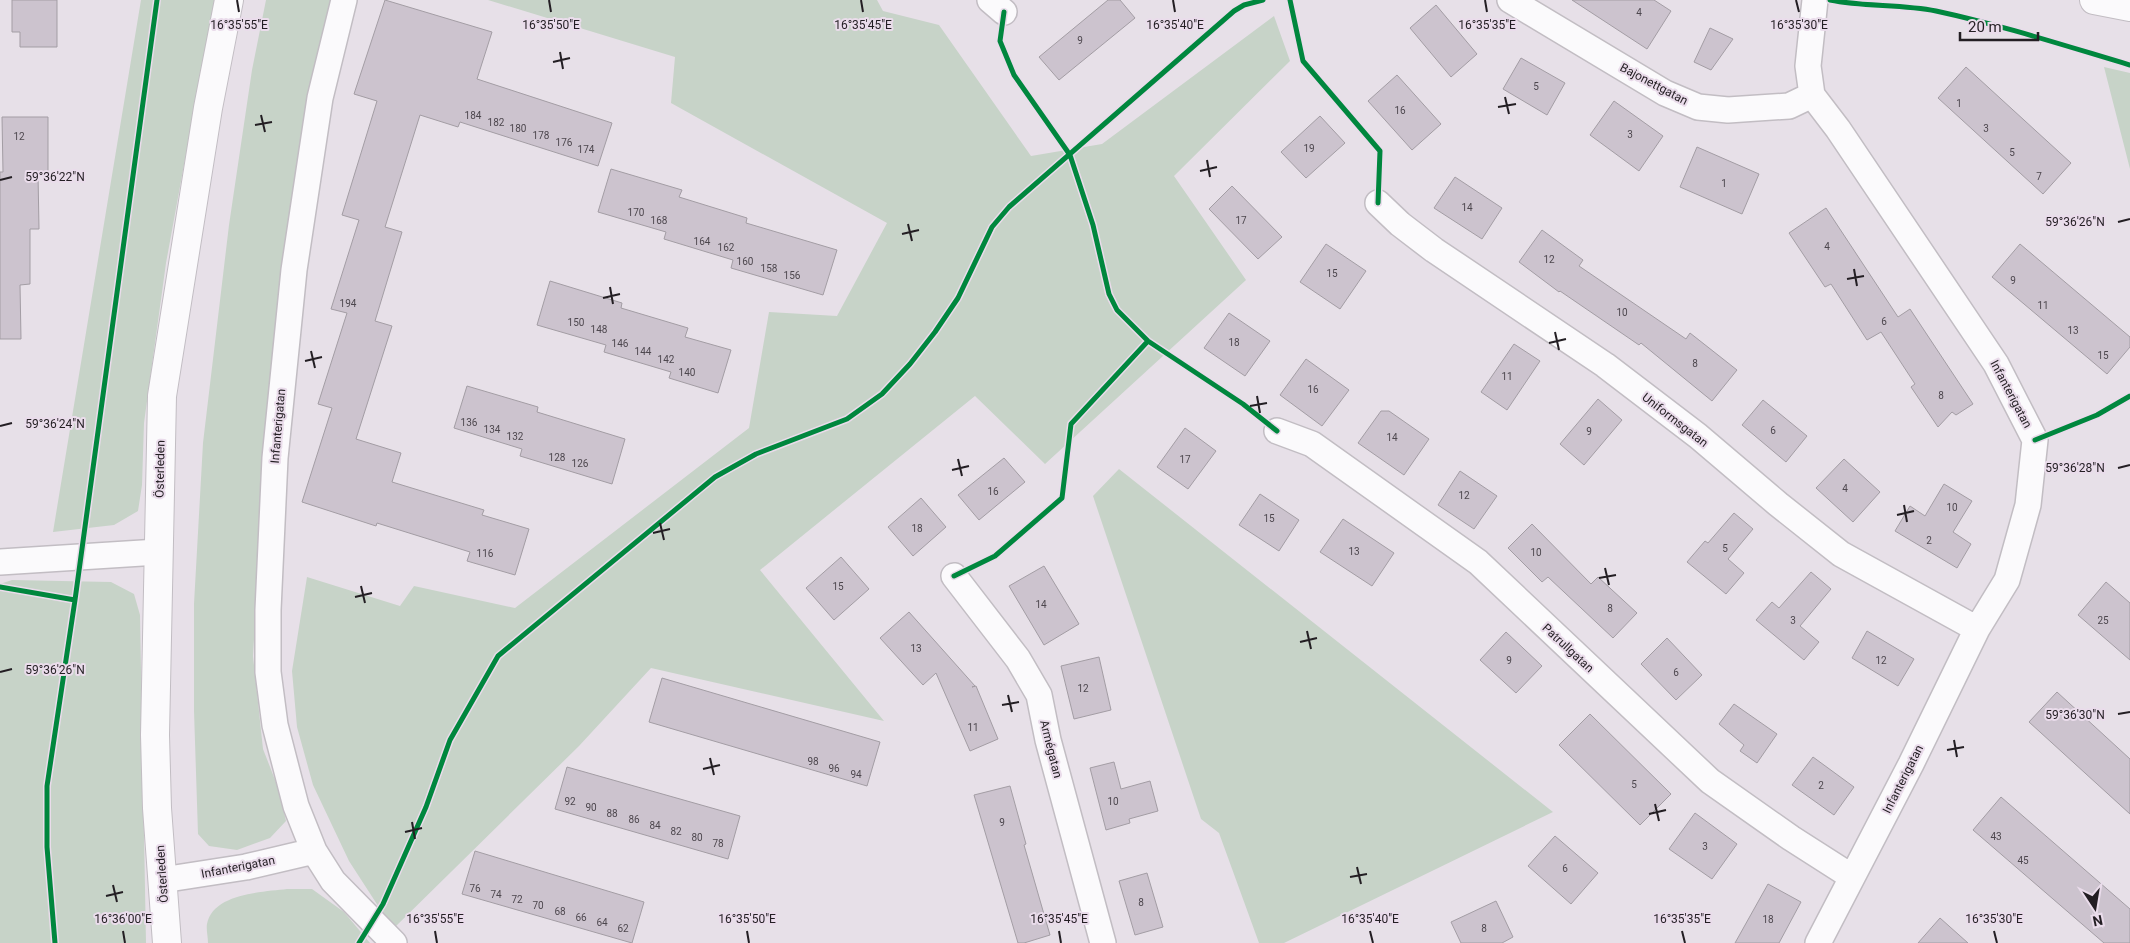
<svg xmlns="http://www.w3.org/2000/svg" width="2130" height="943" font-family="Roboto,sans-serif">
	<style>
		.green { fill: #c7d3c8 }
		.building { fill: #ccc3ce; stroke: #a39da4 }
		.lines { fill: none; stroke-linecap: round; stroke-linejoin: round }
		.minor-casing { stroke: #c2bdc3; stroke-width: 28 }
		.tertiary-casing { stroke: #c2bdc3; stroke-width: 30 }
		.secondary-casing { stroke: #c2bdc3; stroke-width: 30 }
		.minor { stroke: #fbfafc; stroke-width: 25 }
		.tertiary { stroke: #fbfafc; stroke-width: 28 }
		.secondary { stroke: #fbfafc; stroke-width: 28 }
		.cycleway-casing { stroke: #eadceb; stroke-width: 8 }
		.cycleway { stroke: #00873e; stroke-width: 5 }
		.ticks { fill: none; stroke: #231e23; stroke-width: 2 }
		.labels { text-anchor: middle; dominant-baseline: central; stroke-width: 4; stroke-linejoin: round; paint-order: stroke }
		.number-label { font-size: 10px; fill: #4d474e }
		.street-label { font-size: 12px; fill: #231e23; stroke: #eadceb }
		.ticks-label { font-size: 12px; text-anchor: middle; fill: #231e23; stroke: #eadceb; stroke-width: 4; stroke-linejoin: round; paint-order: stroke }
	</style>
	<rect width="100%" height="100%" fill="#e7e0e8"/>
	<path class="green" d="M141 0H220L190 132 166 263 144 423 142 485 138 511 114 525 53 532Z
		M266 0H335L309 90 295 179 268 406 253 656 263 749 279 790 286 821 270 838 237 850 209 846 198 834 194 711V604L203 443 229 225 252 70Z
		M488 0H877L883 11 939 25 1031 156 1102 144 1274 16 1290 61 1174 176 1246 280 1045 464 975 396 760 570 884 721 651 668 579 746 393 929 349 861 313 785 297 727 292 671 307 577 400 606 414 586 515 608 749 428 769 312 837 316 887 223 671 103 675 57Z
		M2104 67 2130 73V169Z
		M1119 469 1553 812 1284 943H1259L1219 833 1201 819 1093 496Z
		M12 580 111 582 134 594 140 615 146 943H0V584Z
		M287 889H312L344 912 370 943H208C208 937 206 929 207 924 213 893 263 892 287 889Z"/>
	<path class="building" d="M12 0H57V47H20V32H12Z
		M385 0 492 32 477 79 612 123 598 166 460 122 458 127 420 115 385 227 402 232 375 321 392 326 356 439 401 453 392 482 484 510 482 515 529 529 515 575 467 561 470 552 377 523 376 526 302 502 332 408 318 404 347 313 331 309 359 220 342 215 377 101 354 94Z
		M1108 0H1120L1135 18 1059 80 1039 57Z
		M1572 0H1654L1671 11 1647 49Z
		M1436 5 1477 54 1451 77 1410 28Z
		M1710 28 1733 39 1711 70 1694 62Z
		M1521 58 1565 83 1547 115 1503 89Z
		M1966 67 2071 163 2043 194 1938 98Z
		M1397 75 1441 124 1412 150 1368 101Z
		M1614 101 1663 136 1639 171 1590 135Z
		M1320 116 1345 143 1306 178 1281 152Z
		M2 117H48V173L38 174 39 229H30V284L20 285 21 339H0V172H3Z
		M1697 147 1759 174 1742 214 1680 187Z
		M611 169 682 190 679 197 747 218 746 223 837 250 823 295 731 268 733 260 664 239 666 232 598 212Z
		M1455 177 1502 208 1482 239 1434 208Z
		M1232 186 1282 237 1258 259 1209 209Z
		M1826 208 1898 317 1910 309 1973 404 1956 415 1952 412 1938 427 1911 387 1915 384 1881 332 1867 340 1831 284 1825 287 1789 233Z
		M1542 230 1583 260 1579 266 1686 339 1690 333 1737 370 1712 401 1641 343 1639 345 1560 291 1559 292 1519 262Z
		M1326 244 1366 271 1340 309 1300 282Z
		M2020 244 2130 337V347L2107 374 1992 277Z
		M550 281 622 303 621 308 688 328 685 337 731 350 718 393 669 378 671 372 604 352 606 345 537 325Z
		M1229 313 1270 341 1245 376 1204 348Z
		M1514 344 1540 361 1507 410 1481 392Z
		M1306 359 1349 390 1322 426 1280 395Z
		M467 386 538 407 537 412 625 439 612 484 520 456 522 449 454 428Z
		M1598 399 1622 420 1584 465 1560 444Z
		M1763 400 1807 436 1786 462 1742 425Z
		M1381 411H1389L1429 439 1404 475 1358 443Z
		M1185 428 1216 451 1188 489 1157 467Z
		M1004 458 1025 482 979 520 958 495Z
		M1844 459 1880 492 1853 522 1816 488Z
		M1460 471 1497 496 1474 529 1438 505Z
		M1944 484 1972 501 1953 532 1971 544 1957 568 1895 531 1910 506 1925 516Z
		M1260 494 1299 520 1279 551 1239 525Z
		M921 498 946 527 913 556 888 527Z
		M1734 513 1753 529 1728 559 1744 573 1726 594 1687 562 1705 541 1708 543Z
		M1343 519 1394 553 1372 586 1320 552Z
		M1532 524 1591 584 1598 577 1637 613 1613 638 1548 577 1542 582 1508 548Z
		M841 557 869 589 834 620 806 588Z
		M1044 566 1079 624 1044 645 1009 586Z
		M1811 572 1831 589 1800 626 1819 642 1804 660 1756 620 1772 602 1779 608Z
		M2106 582 2130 603V660L2078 615Z
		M909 612 975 686 972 687 976 686 998 739 970 751 936 673 923 685 880 638Z
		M1867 631 1914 659 1898 686 1852 658Z
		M1506 632 1542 666 1516 693 1480 660Z
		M1667 638 1702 675 1676 700 1641 664Z
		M1099 657 1111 710 1074 719 1061 666Z
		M662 678 880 742 867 786 649 722Z
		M2057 692 2130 759V814L2029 722Z
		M1734 704 1777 734 1757 763 1740 751 1744 745 1719 724Z
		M1590 714 1671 794 1640 825 1559 745Z
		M1813 757 1854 787 1834 815 1792 785Z
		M1114 762 1121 789 1150 781 1158 811 1129 819 1130 823 1106 830 1090 768Z
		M567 767 740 816 728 859 555 809Z
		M1010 786 1026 844 1024 845 1050 935 1024 943H1018L974 795Z
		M2001 797 2130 909V943H2104L1973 830Z
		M1695 813 1737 844 1712 879 1669 849Z
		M1555 836 1598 873 1571 904 1528 866Z
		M475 851 644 902 632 943 462 894Z
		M1147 873 1163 927 1135 935 1119 881Z
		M1768 884 1801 902 1779 943H1735Z
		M1496 901 1513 937 1502 943H1461L1451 922Z
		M1940 918 1968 943H1918Z"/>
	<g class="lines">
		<g class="minor-casing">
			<path id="minor" d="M344 0 320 98 294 270 275 458 268 610V672L275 725 296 806 314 851 333 881 394 943
				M990 0 1004 12
				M1510 0 1665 93 1698 107 1728 110 1789 106 1812 95
				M1815 0 1808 66 1812 95 1838 129 1996 364 2035 440 2028 505 2007 580 1977 629 1911 764 1818 943
				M1378 203 1400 224 1434 250 1605 365 1698 436 1778 504 1841 554 1977 629
				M1277 431 1312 444 1478 562 1710 781 1791 838 1852 877
				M0 562 158 552
				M954 576 1018 659 1039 695 1048 740 1103 943
				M162 880 246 867 314 851"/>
		</g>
		<g class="tertiary-casing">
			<path id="tertiary" d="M2094 0 2130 7"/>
		</g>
		<g class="secondary-casing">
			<path id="secondary" d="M167 943 157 808 155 735 162 396 208 108 229 0"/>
		</g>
		<use href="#minor" class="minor"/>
		<use href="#tertiary" class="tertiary"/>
		<use href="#secondary" class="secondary"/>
		<g class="cycleway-casing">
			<path id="cycleway" d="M1290 0 1303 61 1380 151 1378 203
				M1830 0C1864 7 1901 4 1936 11 2001 25 2066 46 2130 65
				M1004 12 1000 41 1014 75 1070 155 1093 225 1109 294 1117 310 1148 341 1243 404 1277 431
				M2035 440 2097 415 2130 396
				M954 576 995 556 1062 498 1071 424 1148 341
				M0 587 75 600
				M55 943 47 847V786L75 600 157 0
				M359 943 383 904 426 807 450 740 498 656 715 477 756 454 847 419 882 394 910 364 935 332 958 298 992 227 1009 207 1234 11 1244 5 1263 0"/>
		</g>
		<use href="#cycleway" class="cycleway"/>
	</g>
	<path class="ticks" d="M237 0 239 12M549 0 551 12M861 0 863 12M1173 0 1175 12M1485 0 1487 12M1796 0 1799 12M560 52 563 69M553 62 570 58M1505 97 1509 114M1498 107 1516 104M261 115 265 132M255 125 272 122M1207 160 1210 177M1200 171 1217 167M0 180 12 177M2118 222 2130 219M908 224 912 241M902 234 919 230M1854 269 1857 286M1847 279 1864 276M610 287 613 304M603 298 620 294M1555 332 1559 350M1549 343 1566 339M311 351 315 368M305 361 322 357M1257 396 1260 413M1250 406 1267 403M0 426 12 423M958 459 962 476M2118 468 2130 465M952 470 969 466M1904 505 1907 522M1897 515 1914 511M660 523 664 540M653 533 670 529M1605 568 1609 585M1599 578 1616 575M361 586 365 603M355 597 372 593M1307 631 1311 649M1300 642 1317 638M0 672 12 669M1008 695 1012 712M1002 705 1019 702M2118 714 2130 712M1954 740 1957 757M1947 750 1964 747M710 758 714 775M703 769 720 765M1655 804 1659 821M1649 814 1666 810M412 822 415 839M405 832 422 828M1357 867 1361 884M1350 877 1367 874M113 885 117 902M106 896 123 892M123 931 125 943M435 931 437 943M747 931 749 943M1059 931 1061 943M1370 931 1373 943M1682 931 1685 943M1994 931 1997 943"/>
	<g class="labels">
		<g class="number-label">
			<text x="1639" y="12">4</text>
			<text x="1080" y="40">9</text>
			<text x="1536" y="86">5</text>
			<text x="1959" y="103">1</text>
			<text x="1400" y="110">16</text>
			<text x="473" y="115">184</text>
			<text x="496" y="122">182</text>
			<text x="518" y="128">180</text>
			<text x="1986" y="128">3</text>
			<text x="1630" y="134">3</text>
			<text x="541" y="135">178</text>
			<text x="19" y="136">12</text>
			<text x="564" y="142">176</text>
			<text x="1309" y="148">19</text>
			<text x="586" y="149">174</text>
			<text x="2012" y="152">5</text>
			<text x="2039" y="176">7</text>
			<text x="1724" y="183">1</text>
			<text x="1467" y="207">14</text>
			<text x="636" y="212">170</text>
			<text x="659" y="220">168</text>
			<text x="1241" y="220">17</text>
			<text x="702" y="241">164</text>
			<text x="1827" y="246">4</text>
			<text x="726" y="247">162</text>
			<text x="1549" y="259">12</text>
			<text x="745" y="261">160</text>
			<text x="769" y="268">158</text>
			<text x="1332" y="273">15</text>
			<text x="792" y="275">156</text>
			<text x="2013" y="280">9</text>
			<text x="348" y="303">194</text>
			<text x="2043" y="305">11</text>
			<text x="1622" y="312">10</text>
			<text x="1884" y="321">6</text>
			<text x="576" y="322">150</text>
			<text x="599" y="329">148</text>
			<text x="2073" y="330">13</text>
			<text x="1234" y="342">18</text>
			<text x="620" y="343">146</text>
			<text x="643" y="351">144</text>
			<text x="2103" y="355">15</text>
			<text x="666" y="359">142</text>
			<text x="1695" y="363">8</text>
			<text x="687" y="372">140</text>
			<text x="1507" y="376">11</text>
			<text x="1313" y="389">16</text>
			<text x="1941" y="395">8</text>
			<text x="469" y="422">136</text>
			<text x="492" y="429">134</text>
			<text x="1773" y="430">6</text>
			<text x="1589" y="431">9</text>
			<text x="515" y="436">132</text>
			<text x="1392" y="437">14</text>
			<text x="557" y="457">128</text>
			<text x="1185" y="459">17</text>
			<text x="580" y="463">126</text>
			<text x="1845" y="488">4</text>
			<text x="993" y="491">16</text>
			<text x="1464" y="495">12</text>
			<text x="1952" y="507">10</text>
			<text x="1269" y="518">15</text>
			<text x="917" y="528">18</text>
			<text x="1929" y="540">2</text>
			<text x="1725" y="548">5</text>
			<text x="1354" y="551">13</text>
			<text x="1536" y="552">10</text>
			<text x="485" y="553">116</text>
			<text x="838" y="586">15</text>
			<text x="1041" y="604">14</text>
			<text x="1610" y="608">8</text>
			<text x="1793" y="620">3</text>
			<text x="2103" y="620">25</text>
			<text x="916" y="648">13</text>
			<text x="1509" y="660">9</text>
			<text x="1881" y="660">12</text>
			<text x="1676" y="672">6</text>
			<text x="1083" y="688">12</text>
			<text x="973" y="727">11</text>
			<text x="813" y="761">98</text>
			<text x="834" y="768">96</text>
			<text x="856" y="774">94</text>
			<text x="1634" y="784">5</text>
			<text x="1821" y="785">2</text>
			<text x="570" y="801">92</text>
			<text x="1113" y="801">10</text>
			<text x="591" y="807">90</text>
			<text x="612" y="813">88</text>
			<text x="634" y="819">86</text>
			<text x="1002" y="822">9</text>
			<text x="655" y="825">84</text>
			<text x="676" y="831">82</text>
			<text x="1996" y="836">43</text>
			<text x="697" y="837">80</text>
			<text x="718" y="843">78</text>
			<text x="1705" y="846">3</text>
			<text x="2023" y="860">45</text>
			<text x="1565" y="868">6</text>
			<text x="475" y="888">76</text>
			<text x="496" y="894">74</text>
			<text x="517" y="899">72</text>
			<text x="1141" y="902">8</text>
			<text x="538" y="905">70</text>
			<text x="560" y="911">68</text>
			<text x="581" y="917">66</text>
			<text x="1768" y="919">18</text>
			<text x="602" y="922">64</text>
			<text x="623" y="928">62</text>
			<text x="1484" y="928">8</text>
		</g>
		<g class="street-label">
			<text transform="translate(1654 84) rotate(28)">Bajonettgatan</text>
			<text transform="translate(2011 394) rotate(62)">Infanterigatan</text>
			<text transform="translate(1675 420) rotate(38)">Uniformsgatan</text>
			<text transform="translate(278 426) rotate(-85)">Infanterigatan</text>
			<text transform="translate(160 469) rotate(-89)">Österleden</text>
			<text transform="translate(1568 648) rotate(43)">Patrullgatan</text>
			<text transform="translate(1051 749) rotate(76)">Armégatan</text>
			<text transform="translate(1903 779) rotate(-63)">Infanterigatan</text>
			<text transform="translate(238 867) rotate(-11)">Infanterigatan</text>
			<text transform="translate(162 874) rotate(-94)">Österleden</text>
		</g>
	</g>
	<g class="ticks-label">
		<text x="239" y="29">16°35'55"E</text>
		<text x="551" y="29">16°35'50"E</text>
		<text x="863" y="29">16°35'45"E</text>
		<text x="1175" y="29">16°35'40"E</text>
		<text x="1487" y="29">16°35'35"E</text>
		<text x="1799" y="29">16°35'30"E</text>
		<text x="55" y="181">59°36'22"N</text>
		<text x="2075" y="226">59°36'26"N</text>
		<text x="55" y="428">59°36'24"N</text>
		<text x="2075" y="472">59°36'28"N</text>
		<text x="55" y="674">59°36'26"N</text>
		<text x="2075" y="719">59°36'30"N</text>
		<text x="123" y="923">16°36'00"E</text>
		<text x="435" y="923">16°35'55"E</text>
		<text x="747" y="923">16°35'50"E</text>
		<text x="1059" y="923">16°35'45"E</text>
		<text x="1370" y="923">16°35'40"E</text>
		<text x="1682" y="923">16°35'35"E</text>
		<text x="1994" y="923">16°35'30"E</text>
	</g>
	<g transform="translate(2095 908) rotate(168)" stroke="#eadceb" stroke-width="4" paint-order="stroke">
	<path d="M0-4L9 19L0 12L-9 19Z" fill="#231e23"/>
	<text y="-8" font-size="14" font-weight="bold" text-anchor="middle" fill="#231e23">N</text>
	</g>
	<path d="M1960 32v8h78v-8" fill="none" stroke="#231e23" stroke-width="2.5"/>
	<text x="1968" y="32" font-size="15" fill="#231e23" stroke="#eadceb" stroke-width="4" paint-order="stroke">20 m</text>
</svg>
